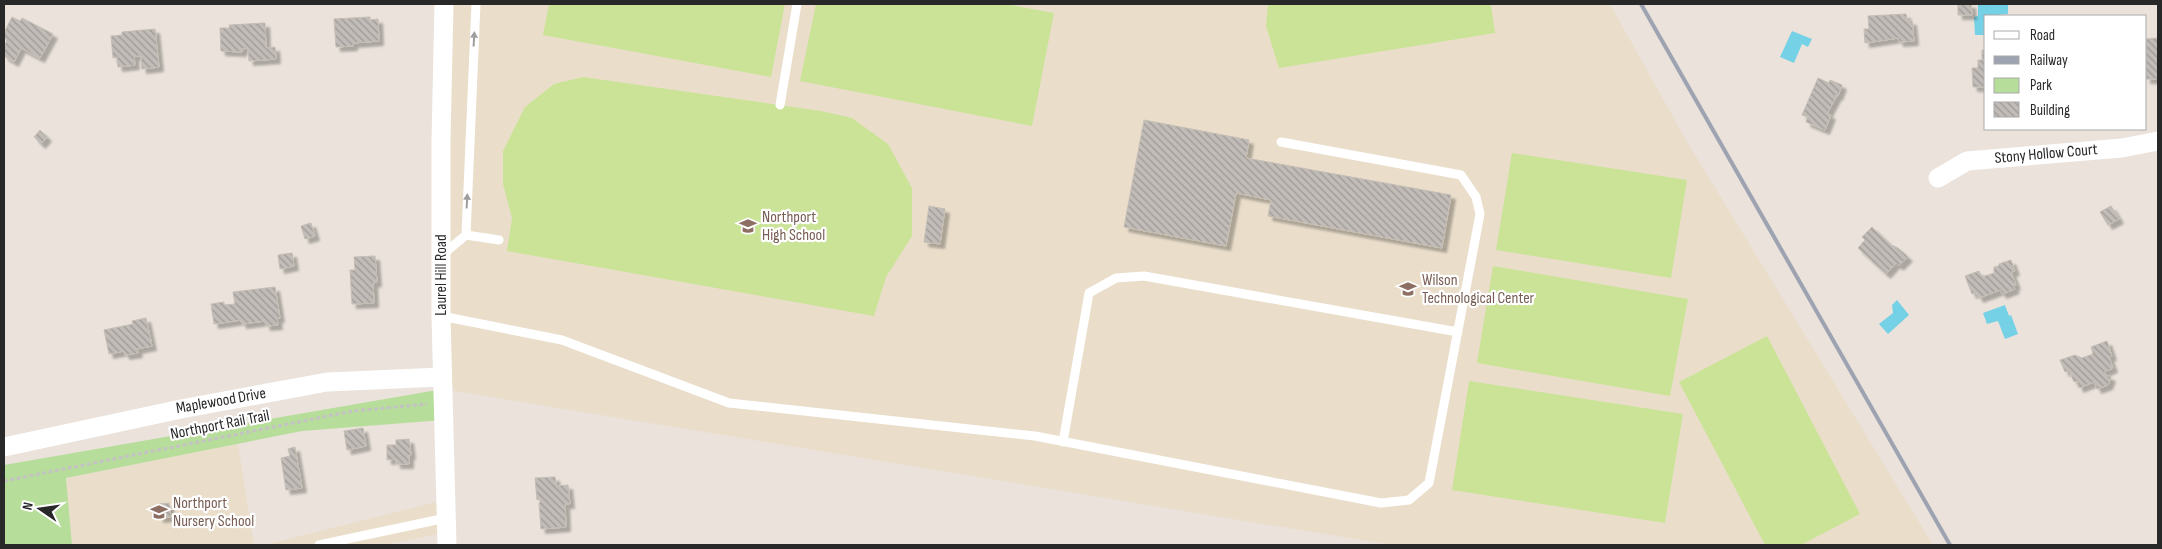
<svg xmlns="http://www.w3.org/2000/svg" width="2162" height="549" font-family="'Sofia Sans Condensed',sans-serif">
	<style>
		.education { fill: #eadecb }
		.park { fill: #b7dd9b }
		.pitch { fill: #cae397 }
		.water { fill: #75d1e5 }
		.building { fill: url(#building-back-hatch); stroke: #c5beb5; filter: url(#shadow) }
		.lines { fill: none; stroke-linecap: round; stroke-linejoin: round }
		.path { stroke: #c3c3c3; stroke-width: 3; stroke-dasharray: 4 2.5; stroke-linecap: butt }
		.service { stroke: #fff; stroke-width: 9 }
		.minor { stroke: #fff; stroke-width: 19 }
		.rail { stroke: #9ea3b1; stroke-width: 4 }
		.oneway { fill: #9e9e9e }
		.labels { text-anchor: middle; dominant-baseline: central; stroke-width: 4.5; stroke-linejoin: round; paint-order: stroke }
		.street-label { font-size: 16px; fill: #282828; stroke: #fff }
		.education-label { font-size: 16px; fill: #785e54; stroke: #fff; text-anchor: start }
	</style>
	<defs>
		<pattern id="building-back-hatch" width="6" height="6" patternUnits="userSpaceOnUse" patternTransform="scale(1.25)"><rect width="6" height="6" fill="#c2bcb8"/><path d="M-1 5l2 2M0 0l6 6M5-1l2 2" fill="none" stroke="#9e9996"/></pattern>
		<filter id="shadow"><feDropShadow dx="4.5" dy="4.5" stdDeviation="1" flood-color="#0004"/></filter>
	</defs>
	<rect width="100%" height="100%" fill="#eae2db"/>
	<path class="education" d="M451 4H1610L1686 140 1933 545H1391L443 389Z
		M238 444 254 545H72L66 478Z
		M440 501 439 534 384 545H265Z"/>
	<path class="park" d="M443 389V420L302 431 66 478 72 545H4V465Z"/>
	<path class="pitch" d="M549 4H785L771 77 543 35Z
		M816 4H1006L1054 13 1032 126 800 81Z
		M1268 4H1491L1495 33 1279 68 1266 26Z
		M583 77 821 111 852 118 888 144 912 188V236L886 277 874 316 507 251 512 218 503 184V151L525 107 554 84Z
		M1512 153 1687 180 1671 278 1496 250Z
		M1493 266 1688 299 1670 396 1477 363Z
		M1767 336 1860 514 1801 545H1765L1679 382Z
		M1469 381 1683 414 1665 523 1452 490Z"/>
	<path class="water" d="M1978 4H2008V14L1986 16V35H1975L1974 17 1978 16Z
		M1792 31 1812 39 1808 47 1802 44 1794 63 1780 57Z
		M1897 300 1909 315 1888 334 1879 324 1893 313 1892 305Z
		M2005 305 2009 316 2011 315 2018 334 2005 339 1998 321 1987 324 1983 313Z"/>
	<path class="building" d="M1958 4H1971L1972 15H1958Z
		M1906 14 1907 21H1912L1914 41 1899 42 1898 38 1865 43 1864 29H1869L1868 16Z
		M12 17 20 21 22 18 53 34 40 58 21 48 14 62 4 56V47L7 40 4 38V33Z
		M370 17V20L378 19 379 41 353 43V46L336 47 334 19Z
		M265 23 266 48 275 47 276 59 249 61 248 48 242 49V52L221 51 220 28H230L229 25Z
		M155 29 159 67 142 69 141 56H134L135 65 118 67 117 57 113 58 111 36 122 35V32Z
		M2158 38V79H2146V39Z
		M1982 50H1986V87H1973L1972 68H1978V60H1982Z
		M1818 78 1829 83 1830 80 1842 85 1838 96 1835 95 1836 97 1827 114 1831 115 1825 130 1806 122 1808 117 1802 115Z
		M1144 120 1249 140 1246 158 1451 195 1442 248 1268 216 1271 200 1236 193 1226 246 1124 227Z
		M40 130 47 137 41 144 34 137Z
		M929 206 945 209 940 244 924 242Z
		M2111 206 2119 219 2108 225 2100 212Z
		M311 223 315 236 305 239 301 226Z
		M1872 227 1891 245 1898 248 1908 257 1899 266 1896 263 1886 274 1858 248 1865 240 1862 237Z
		M292 253 294 266 280 269 278 255Z
		M375 256 377 282 373 283 374 303 352 304 350 270H355L354 257Z
		M2011 260 2015 271 2011 272 2016 285 2013 286 2015 289 2002 294 2000 290 1979 298 1976 292 1972 294 1965 276 1979 271 1982 277 1994 273V267L1999 266V264Z
		M275 287 280 318H277L278 325 266 326 265 321 242 324 241 320 214 324 211 304 224 302V305L235 304 233 292Z
		M146 318 152 346 137 349 138 353 125 355 124 351 109 354 104 330 133 324 132 321Z
		M2107 341 2112 356 2109 357 2113 368 2104 372 2106 375 2111 377 2108 385 2097 389 2094 382 2079 388 2077 381 2074 382 2069 370 2065 372 2060 360 2075 355 2082 358 2093 354 2091 347Z
		M363 428 366 446 347 450 344 431Z
		M409 439 411 455H409V464H396V459L387 460V445H396V440Z
		M295 447 302 488 286 490 281 458 290 456 288 449Z
		M555 477 556 486 568 485 570 504H565L566 527 541 529 539 503H540V499L537 500 535 478Z
		M169 503 171 517 159 518V504Z"/>
	<g class="lines">
		<path class="path" d="M4 481 353 411 427 404"/>
		<path class="service" d="M780 105 797 4
			M466 235 499 240
			M441 256 466 235 476 4
			M441 316 562 340 729 403 1035 436 1381 503 1409 500 1429 483 1480 214 1476 197 1461 175 1281 142
			M1063 442 1089 293 1116 278 1144 276 1458 332
			M319 545 446 518"/>
		<path class="minor" d="M444 4 441 140V316L447 545
			M1938 178 1967 161 2122 148 2158 141
			M4 447 181 409 327 382 442 377"/>
		<path class="rail" d="M1641 4 1950 545"/>
	</g>
	<defs><path id="oneway-solid" d="M-6-.8H1V-3.2L6.5 0L1 3.2V.8H-6Z" transform="scale(1.25)"/></defs>
	<g class="oneway">
		<use href="#oneway-solid" transform="translate(474 39) rotate(-87)"/>
		<use href="#oneway-solid" transform="translate(467 201) rotate(-87)"/>
	</g>
	<defs>
		<g id="school-bare" transform="scale(1.35)"><path d="M0-5L7-2L0 1L-7-2ZM-4 1L0 2.5L4 1V4Q0 6-4 4Z" fill="#8d6e63" stroke="#fff" stroke-width="2.5" paint-order="stroke"/></g>
	</defs>
	<g fill-rule="evenodd">
		<use href="#school-bare" x="748" y="226"/>
		<use href="#school-bare" x="1408" y="289"/>
		<use href="#school-bare" x="159" y="512"/>
	</g>
	<g class="labels">
		<g class="street-label">
			<text transform="translate(2046 154) rotate(-5)">Stony Hollow Court</text>
			<text transform="translate(441 275) rotate(-90)">Laurel Hill Road</text>
			<text transform="translate(221 401) rotate(-10)">Maplewood Drive</text>
			<text transform="translate(220 425) rotate(-11)">Northport Rail Trail</text>
		</g>
		<g class="education-label">
			<text x="762" y="217">Northport<tspan x="762" dy="18">High School</tspan></text>
			<text x="1422" y="280">Wilson<tspan x="1422" dy="18">Technological Center</tspan></text>
			<text x="173" y="503">Northport<tspan x="173" dy="18">Nursery School</tspan></text>
		</g>
	</g>
	<rect width="2162" height="549" fill="none" stroke="#282828" stroke-width="10"/>
	<rect x="1984" y="15" width="162" height="115" fill="#ffffff" stroke="#a9a9a9"/>
	<rect x="1994" y="31" width="25" height="8" fill="#ffffff" stroke="#a9a9a9"/>
	<text x="2030" y="40" font-size="15" fill="#282828">Road</text>
	<rect x="1994" y="56" width="25" height="8" fill="#9ea3b1" stroke="#a9a9a9"/>
	<text x="2030" y="65" font-size="15" fill="#282828">Railway</text>
	<rect x="1994" y="78" width="25" height="15" fill="#b7dd9b" stroke="#a9a9a9"/>
	<text x="2030" y="90" font-size="15" fill="#282828">Park</text>
	<rect x="1994" y="102" width="25" height="15" fill="url(#building-back-hatch)" stroke="#a9a9a9"/>
	<text x="2030" y="115" font-size="15" fill="#282828">Building</text>
	<g transform="translate(40 509) rotate(283)" stroke="#ffffff" stroke-width="4" paint-order="stroke">
	<path d="M0-4L9 19L0 12L-9 19Z" fill="#282828"/>
	<text y="-8" font-size="14" font-weight="bold" text-anchor="middle" fill="#282828">N</text>
	</g>
</svg>
